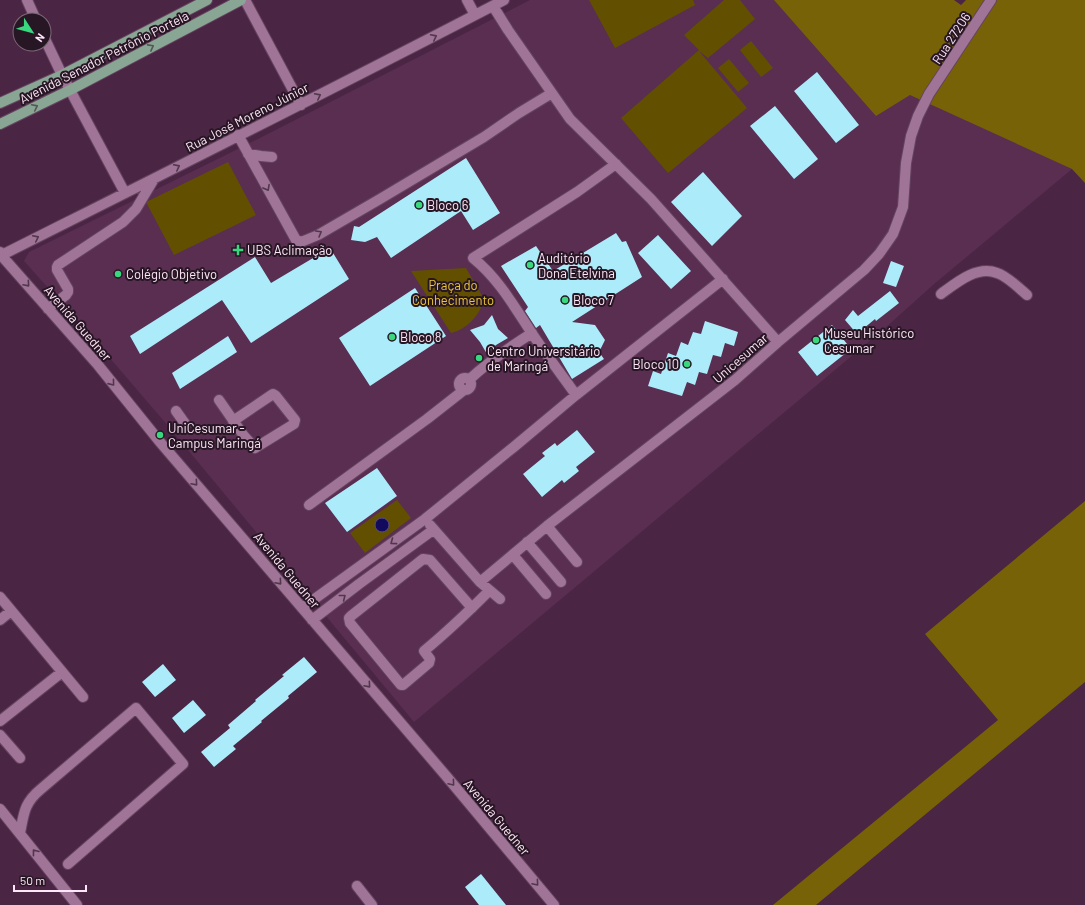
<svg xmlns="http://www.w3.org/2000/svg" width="1085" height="905" font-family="Barlow,sans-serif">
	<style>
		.built { fill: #592e51 }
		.green { fill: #625000 }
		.forest { fill: #776208 }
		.water { fill: #120a5c; stroke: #594c8b }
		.building { fill: #acebfa }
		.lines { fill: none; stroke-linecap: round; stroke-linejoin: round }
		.minor-casing { stroke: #654460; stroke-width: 12 }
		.major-casing { stroke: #654460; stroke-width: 12 }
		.minor { stroke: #a07497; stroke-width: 10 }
		.major { stroke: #89a594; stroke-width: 10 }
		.oneway { stroke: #51374c }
		.oneway2 { stroke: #535656 }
		.poi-dot { fill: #38d87f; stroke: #271623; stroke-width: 1.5 }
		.labels { text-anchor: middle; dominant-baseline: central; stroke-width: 4; stroke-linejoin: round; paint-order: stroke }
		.street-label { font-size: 13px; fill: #ffe6f9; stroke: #271623 }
		.poi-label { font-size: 13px; fill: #ffe6f9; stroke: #271623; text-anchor: start }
		.park-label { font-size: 13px; fill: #ecc736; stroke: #271623 }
	</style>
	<rect width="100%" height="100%" fill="#4b2544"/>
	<path class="built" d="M530 0H780L1072 169 933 285 884 329 414 722 163 420 84 328 24 261 29 252 244 146Z"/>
	<path class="green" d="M589 0H693L695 5 615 48Z
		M724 0H740L755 19 708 58 699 51 747 108 668 173 621 118 699 50 684 35Z
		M751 41 773 68 761 77 740 50Z
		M729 59 749 83 738 92 718 68Z
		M228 162 256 215 174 255 146 202Z
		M466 268 481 294 484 301C478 317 467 329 451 333L411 271Z
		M397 500 411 518 365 553 350 533Z"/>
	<path class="forest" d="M774 0H954L961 5 966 0H1085V183L1072 169 910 95 876 116Z
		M1085 501V682L816 905H773L998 720 925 634Z"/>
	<path class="water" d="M375 525a7 7 0 1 1 14 0a7 7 0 1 1-14 0Z"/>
	<path class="building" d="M817 72 859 125 836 143 794 91Z
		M775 106 818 159 794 179 750 126Z
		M466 158 500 213 473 230 461 211 391 258 377 237 365 242 351 240 354 226 359 227Z
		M703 172 742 216 712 246 671 202Z
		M616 233 622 242 626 241 642 277 572 322 595 325 605 340 599 352 604 359 572 379 540 325 536 328 525 311 528 307 501 266 536 246 553 271Z
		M658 235 691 271 671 289 638 253Z
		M330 248 349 279 251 343 222 300 140 354 130 336 255 257 271 283Z
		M891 261 904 266 896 287 883 283Z
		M415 288 446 336 370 386 339 338Z
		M890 291 899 303 876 321 875 319 857 334 845 320 853 310 858 316Z
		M492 315 498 329 508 338 496 345 487 354 480 342 470 330 484 325Z
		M705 321 738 332 734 346 725 343 721 357 713 355 707 374 699 372 695 385 687 382 682 396 648 386 653 371 661 374 668 353 676 356 681 342 688 345 693 332 701 334Z
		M832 325 851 349 817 376 798 352Z
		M228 336 237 352 180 389 172 373Z
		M577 430 595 452 576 467 579 471 564 483 562 480 542 497 523 474 545 456 542 453 555 443 557 446Z
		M377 468 397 496 347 532 325 503Z
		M304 657 317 672 288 696 289 698 261 721 262 722 233 746 236 749 214 767 201 752 230 728 228 725 256 701 255 700 284 676 282 675Z
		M163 664 176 680 155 697 142 682Z
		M193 700 206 715 184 733 172 718Z
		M481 874 506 905H479L465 887Z"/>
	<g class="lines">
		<g class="minor-casing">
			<path id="minor" d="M27 0 36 20
				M245 0 301 105
				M467 0 475 15
				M493 6 508 30 570 119 651 199 778 342
				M44 37 62 75 125 193
				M238 135 296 240 301 242 318 235 380 199 484 137 519 113 552 93
				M248 154 261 156 272 157
				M0 252 1 255 98 365 160 442 447 777 554 905
				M0 256C169 171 337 87 504 0
				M941 294C956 283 977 265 997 273 1007 276 1019 288 1027 295
				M48 309 66 295 68 292V289L57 270V267L58 265 123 222 136 209 154 179
				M459 384a6 6 0 1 1 12 0a6 6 0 1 1-12 0Z
				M470 379C489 361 510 347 532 333
				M576 395C561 374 545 353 531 332 514 306 498 278 473 258L577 192 616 164
				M219 400 244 436 255 448 294 424 295 420 276 396 273 394 233 421
				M176 411 186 425
				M309 505 427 419 464 390
				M430 525 480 582 500 599
				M547 526 577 562
				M527 542 561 582
				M513 555 546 594
				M480 582 547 526 735 380 778 342 864 270 879 254 893 234 903 207 906 163 911 136 918 116 929 94 991 0
				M0 597 83 697
				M302 608 425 519 515 446 576 395 723 279
				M472 608 430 560 423 559 351 616 349 618 350 623 401 685H403L429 663 430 659 424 651C447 632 468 612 489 591
				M0 620 11 611
				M312 620 359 584 433 530
				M0 721 62 672
				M0 735 20 758
				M0 809 77 905
				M20 833C24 813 24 803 41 789L136 708 183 764 68 864
				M357 886 372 905"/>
		</g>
		<g class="major-casing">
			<path id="major" d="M0 103 62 75 207 0
				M0 124 70 90 241 0"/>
		</g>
		<use href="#minor" class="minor"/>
		<use href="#major" class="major"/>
	</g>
	<defs><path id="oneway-chevron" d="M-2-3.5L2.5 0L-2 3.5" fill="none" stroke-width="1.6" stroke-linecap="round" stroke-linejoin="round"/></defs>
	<g class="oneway">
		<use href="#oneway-chevron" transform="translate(434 37) rotate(-27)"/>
		<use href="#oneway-chevron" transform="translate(318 96) rotate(-27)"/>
		<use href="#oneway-chevron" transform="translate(177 167) rotate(-27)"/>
		<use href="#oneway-chevron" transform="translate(267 188) rotate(61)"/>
		<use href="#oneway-chevron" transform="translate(319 233) rotate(-30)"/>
		<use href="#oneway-chevron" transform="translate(36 238) rotate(-26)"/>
		<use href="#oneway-chevron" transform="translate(27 284) rotate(49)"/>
		<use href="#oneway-chevron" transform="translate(112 383) rotate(51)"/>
		<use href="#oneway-chevron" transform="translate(195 483) rotate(49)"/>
		<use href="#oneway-chevron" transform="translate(393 542) rotate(144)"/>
		<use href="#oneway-chevron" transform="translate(279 582) rotate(49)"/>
		<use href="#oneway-chevron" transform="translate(343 597) rotate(-38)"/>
		<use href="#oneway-chevron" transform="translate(368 685) rotate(49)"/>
		<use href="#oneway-chevron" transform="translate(452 783) rotate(50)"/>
		<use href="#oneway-chevron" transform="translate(35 852) rotate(-128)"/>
		<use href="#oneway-chevron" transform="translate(536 883) rotate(50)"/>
	</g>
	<g class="oneway2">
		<use href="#oneway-chevron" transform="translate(151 47) rotate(-28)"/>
		<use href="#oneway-chevron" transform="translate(35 107) rotate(-26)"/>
	</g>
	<g class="poi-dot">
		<circle cx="419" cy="205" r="4"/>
		<path d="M236 244h4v4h4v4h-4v4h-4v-4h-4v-4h4z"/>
		<circle cx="530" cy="265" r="4"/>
		<circle cx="118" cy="274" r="4"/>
		<circle cx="565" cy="300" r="4"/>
		<circle cx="392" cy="337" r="4"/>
		<circle cx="816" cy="340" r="4"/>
		<circle cx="479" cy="358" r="4"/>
		<circle cx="687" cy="364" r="4"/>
		<circle cx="160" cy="435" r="4"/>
	</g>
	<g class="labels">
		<g class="street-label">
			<text transform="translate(951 38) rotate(-57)">Rua 27206</text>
			<text transform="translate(104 57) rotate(-27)">Avenida Senador Petrônio Portela</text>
			<text transform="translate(247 117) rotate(-27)">Rua José Moreno Júnior</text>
			<text transform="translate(78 323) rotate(49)">Avenida Guedner</text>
			<text transform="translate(740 358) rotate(-41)">Unicesumar</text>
			<text transform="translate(287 570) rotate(50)">Avenida Guedner</text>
			<text transform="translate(497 817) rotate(50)">Avenida Guedner</text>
		</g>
		<g class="poi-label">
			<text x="427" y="205">Bloco 6</text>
			<text x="247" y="250">UBS Aclimação</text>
			<text x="538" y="258">Auditório<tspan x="538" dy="15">Dona Etelvina</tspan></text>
			<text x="126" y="274">Colégio Objetivo</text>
			<text x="573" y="300">Bloco 7</text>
			<text x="824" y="333">Museu Histórico<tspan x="824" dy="15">Cesumar</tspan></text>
			<text x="400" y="337">Bloco 8</text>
			<text x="487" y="351">Centro Universitário<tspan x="487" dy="15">de Maringá</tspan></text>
			<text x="679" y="364" text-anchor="end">Bloco 10</text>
			<text x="168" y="428">UniCesumar -<tspan x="168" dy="15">Campus Maringá</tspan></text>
		</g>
		<g class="park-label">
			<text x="453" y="285">Praça do<tspan x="453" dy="15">Conhecimento</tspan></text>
		</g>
	</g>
	<g transform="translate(32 32) rotate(126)"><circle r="19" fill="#271623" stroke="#7d6979"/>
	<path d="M0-3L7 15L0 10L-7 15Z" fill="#38d87f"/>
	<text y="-6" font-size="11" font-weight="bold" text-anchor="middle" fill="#ffe6f9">N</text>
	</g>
	<path d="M14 885v6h72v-6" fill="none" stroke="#ffe6f9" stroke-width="2"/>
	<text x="20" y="885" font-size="12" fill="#ffe6f9" stroke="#271623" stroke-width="3" paint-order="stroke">50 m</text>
</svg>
